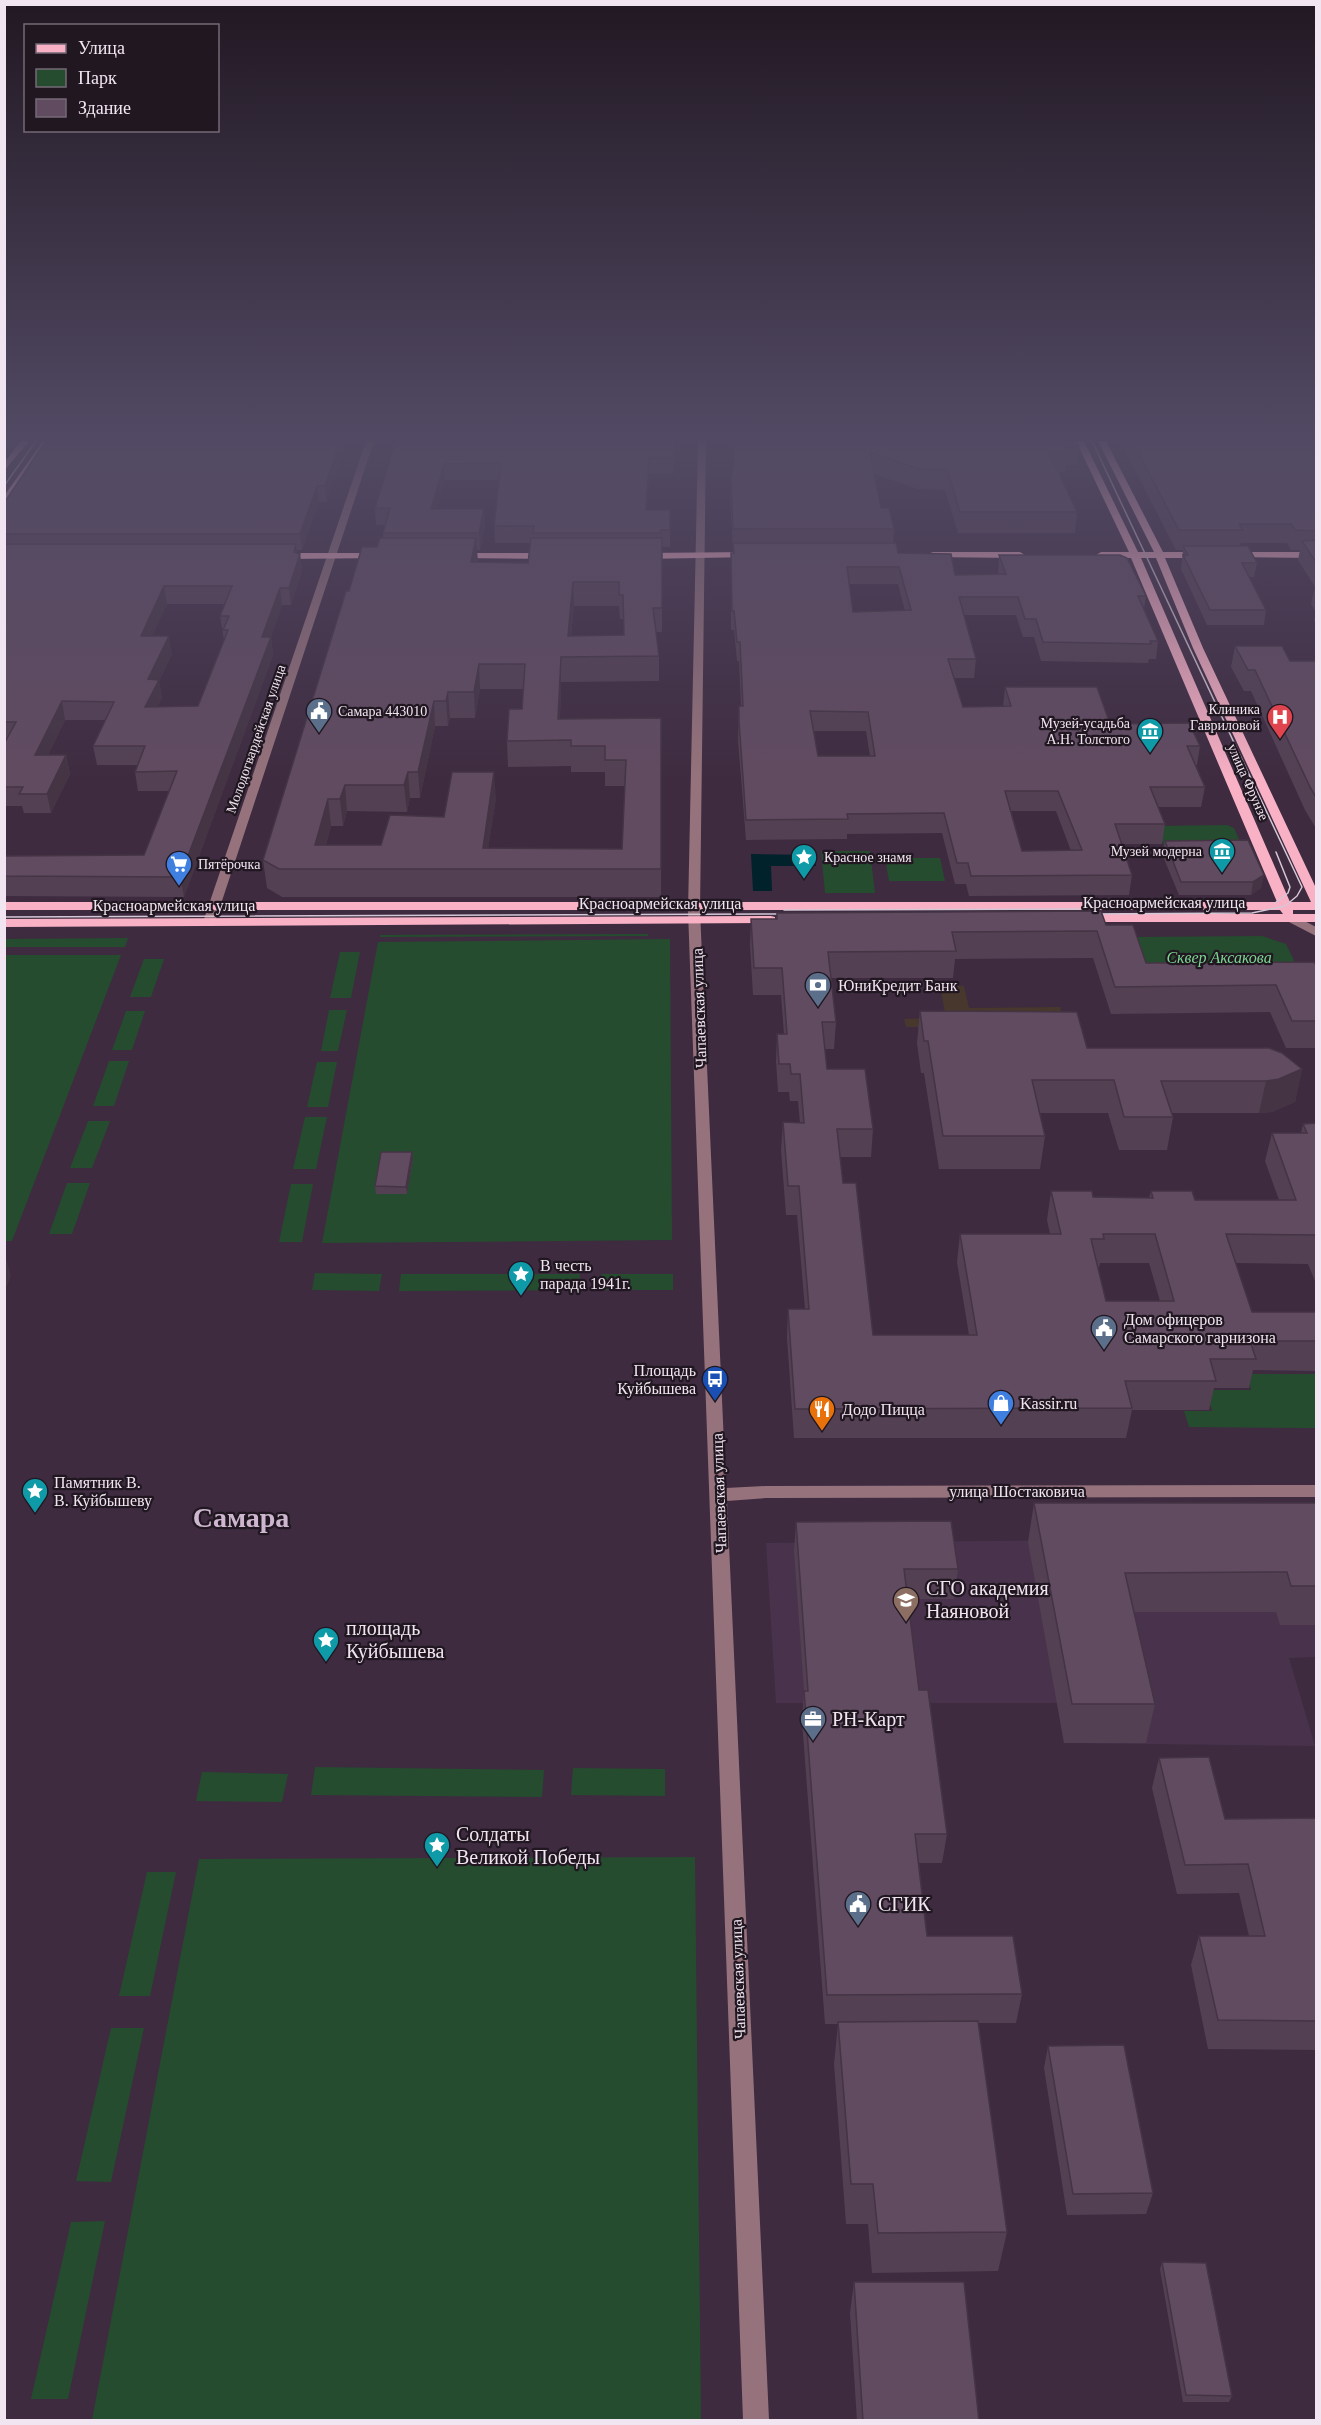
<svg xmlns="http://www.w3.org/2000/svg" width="1321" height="2425" font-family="'Times New Roman',serif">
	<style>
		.industrial { fill: #47372c }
		.built { fill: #49324c }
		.green { fill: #254c2e }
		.water { fill: #01222b }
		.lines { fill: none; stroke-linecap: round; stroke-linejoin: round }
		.minor { fill: #96737c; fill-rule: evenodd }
		.major { fill: #f9b1c5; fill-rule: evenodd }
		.tram { stroke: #d5c8d6; stroke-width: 1.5 }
		.wall { fill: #534053; fill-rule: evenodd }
		.shaded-wall { fill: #443444 }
		.building { fill: #614b61; stroke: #443444; stroke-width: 1.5; fill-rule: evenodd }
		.labels { text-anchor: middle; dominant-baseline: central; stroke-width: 4.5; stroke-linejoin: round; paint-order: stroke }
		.far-poi-label { font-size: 14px; fill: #f1e5f2; stroke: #201721; text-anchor: end }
		.far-street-label { font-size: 14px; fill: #f1e5f2; stroke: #201721 }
		.street-label { font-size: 16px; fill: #f1e5f2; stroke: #201721 }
		.park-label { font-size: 16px; font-style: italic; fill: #7bd790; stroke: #201721 }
		.poi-label { font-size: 16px; fill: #f1e5f2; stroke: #201721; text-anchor: start }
		.near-poi-label { font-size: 20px; fill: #f1e5f2; stroke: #201721; text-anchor: start }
		.town-label { font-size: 28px; font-weight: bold; fill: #ceb6d0; stroke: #201721 }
	</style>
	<rect width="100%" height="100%" fill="#3e2b40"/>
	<path class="industrial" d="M940 986H964L969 1008 1060 1007 1063 1017 977 1027H906L904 1019 946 1018Z"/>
	<path class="built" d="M1316 1538V1657L1289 1658 1315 1746 1064 1743 1057 1703H776L766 1543Z"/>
	<path class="green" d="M1227 825 1234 828 1245 853H1167L1156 826Z
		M821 851H870L875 893H825Z
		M885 858H940L945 881H889Z
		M648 934V936L380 937V935Z
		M1262 936 1286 944 1302 977 1150 979 1136 937Z
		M128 938 125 947H5V939Z
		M670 939 672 1240 322 1243 378 942Z
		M340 952H360L351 998H330Z
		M5 955H121L12 1241H4Z
		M144 959H164L151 997H130Z
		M329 1010H347L338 1051H321Z
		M126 1011H145L132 1050H112Z
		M109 1061H129L114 1106H93Z
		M317 1062H337L328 1107H307Z
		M305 1117H327L316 1169H293Z
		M88 1121H110L92 1168H70Z
		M67 1183H90L72 1234H49Z
		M291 1184H313L302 1242H279Z
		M315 1273 382 1274 379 1291 312 1290Z
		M401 1274H580L579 1290 399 1291Z
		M601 1274H673V1290H601Z
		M1247 1374H1316V1428L1189 1427 1184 1411H1212L1206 1390H1251Z
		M315 1767 544 1770 542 1797 311 1795Z
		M573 1768 665 1769V1796L571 1795Z
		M202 1772 288 1774 282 1802 196 1801Z
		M695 1857 701 2420H92L199 1859Z
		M147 1872H176L150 1996H119Z
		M111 2028H144L111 2182 76 2181Z
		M105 2221 68 2399H31L71 2222Z"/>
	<path class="water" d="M751 854 815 855 816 866H771L772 891H753Z"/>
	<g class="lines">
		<path class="minor" d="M366 441H374L215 922 213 925H205L203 922Z
			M698 441H706L700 911 726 1488 766 1486 1316 1485V1497L766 1498 727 1501 769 2420H743L688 911Z
			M1291 914 1316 927V936L1287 921V915Z"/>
		<path class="major" d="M21 441H29L4 471V463Z
			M43 441H51L4 505V496Z
			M1076 441H1084L1138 552H1154L1098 441H1106L1163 552H1203L1208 555 1203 558H1165L1203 648 1316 888V910H1293V914H1316V922H1086L1080 918 1086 914H1283L1280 910H4V902H1277L1131 558H1101L1096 555 1101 552H1129ZM1141 558H1156L1193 648 1311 902H1290Z
			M750 552 755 555 753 557 642 559 637 556 642 553Z
			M933 552H1020L1025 555 1020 558 930 557V553Z
			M1233 552H1316V558L1230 557V553Z
			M381 553 384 554V558L282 559 277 556 282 553Z
			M459 553H549L554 556 549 559 456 558V554Z
			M771 916 775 917V923L4 927V919Z"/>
		<path class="tram" d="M4 486 36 441
			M1275 903 1288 893 1290 887 1276 852
			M784 910 1093 909
			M1084 914 1252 913 1285 906 1297 896 1302 887 1092 441
			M4 917 793 914"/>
	</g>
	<path class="wall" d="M347 441 327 502H319L302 550H297V554H300L302 571 291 605H282L271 637 273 655 184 897 4 896V856L144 855 169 791H138L135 772 137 765H97L93 746 106 720H65L48 755H66L70 774 51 813H24L22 806H4V744L6 741H4V503ZM167 604H225L220 616 224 640 198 706 157 707 162 698 159 681 172 654 152 636Z
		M396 441H675L673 474H649L647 510H670V547H662V632H656L659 656V681L561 682 560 719 661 718V897H282L267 888 263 860 349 591 383 538V533L385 525H376L375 508ZM445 480H499L494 526 495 543H531L528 563 477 562V550H480L485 526 484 509H437ZM574 606H619L620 619H624V635L571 636ZM480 689H524L522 709 507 741 508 767 571 766V772H605V786H625L622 849 488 848 496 798 444 817 381 845H326L331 826H343L347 811 407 812 410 798H420L435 726H448L450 718H475Z
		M733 441 1079 446 1077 465H1066L1065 472H1058L1077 512 1075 533H958L945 490 918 489 874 474 881 508 894 529 893 543 898 553 955 575H998L999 555 1146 596 1144 609 1158 641 1156 659H1149L1148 663 1041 661 1034 637H1023L1016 615H964L976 659 974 678H954L963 707H1003L1005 687 1110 724 1200 746 1197 765H1196L1205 787 1201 807H1158L1165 824 1162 844H1122L1132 875 1129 895 969 896 966 884H955L942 833 847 834V839L746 840 738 740 739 706H741L739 661H737L734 630H731V553H733V550L730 498 731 478 733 468ZM849 584H898L905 611 853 612ZM813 731H866L870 756H818ZM1011 811H1056L1071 851H1022Z
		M1120 441H1317V625L1314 620 1316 612 1311 604 1315 587 1298 560 1300 550H1291L1287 543H1241L1240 546 1257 563 1254 577H1249L1266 610 1264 625H1207L1181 569 1183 550H1176Z
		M1235 646 1290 661H1317V830L1305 810 1251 691H1244L1231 667Z
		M1165 841 1264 875 1261 888 1251 895H1179L1162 854Z
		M777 913 1106 925 1146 963 1317 966V1048H1286L1270 1012 1111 1014 1093 958 955 959 953 978H831L836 1022 834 1049H825L827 1069 873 1129 871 1157H840L843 1183 873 1335H969L957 1262 960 1234H1050L1047 1220 1051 1191 1093 1197 1149 1198 1151 1191 1195 1200H1279L1265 1161 1272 1133H1301L1303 1124 1317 1123V1286L1308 1264 1236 1263 1252 1312H1317V1371L1253 1370 1249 1388H1214L1209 1410H1132L1126 1438H794L787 1338 788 1309H805L797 1215H786L781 1150 783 1122 800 1123 798 1101H790L789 1092H778L776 1061 777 1034H784L781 995H753L750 945 751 919H776ZM1100 1263H1149L1160 1301H1106L1098 1268H1099Z
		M920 1011 1087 1048 1302 1069 1295 1102 1272 1112 1259 1113H1172L1173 1117 1167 1150H1119L1108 1113H1040L1045 1136 1040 1169H939L924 1073H921L917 1043Z
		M413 1159 407 1194H376L375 1186Z
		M1034 1503H1317V1625H1280L1276 1612H1134L1155 1704 1146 1743H1064L1028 1542Z
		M796 1522 958 1569 954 1599H908L919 1690 947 1834 942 1863H919L927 1936 1022 1994 1016 2023H978L1007 2232 998 2271 872 2273 868 2224H846L834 2064 838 2024H825L802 1721 804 1691 794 1551Z
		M1159 1758 1225 1819 1317 1818V2050L1208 2049 1191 1965 1199 1936H1249L1239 1893 1177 1894 1152 1788Z
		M1048 2046 1153 2193 1146 2214 1067 2215 1044 2068Z
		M1162 2262 1232 2396 1229 2402H1183L1160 2269Z
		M854 2282 979 2421H857L850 2313Z"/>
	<path class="shaded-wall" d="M4 441H16L4 456Z
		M340 441H347L327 502 325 486Z
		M649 458V474L646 527V510Z
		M444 464 445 480 432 526 431 509Z
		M317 486 319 502 302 550 300 534Z
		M484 509 485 526 480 550 479 533Z
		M476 538 478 561 472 586 471 562Z
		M296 544 298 560 300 554 302 571 291 605 289 588 294 552Z
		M573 582 574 606 568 660V636Z
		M164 586 167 604 144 654 141 636Z
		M280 588 282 605 266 651 271 637 273 655 184 897 180 877 262 637Z
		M169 636 172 654 159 681 162 698 148 725 145 707 148 679Z
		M561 657V682L559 744 558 719Z
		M479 664 480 689 475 718 474 692Z
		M448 692 450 718 448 726 446 701Z
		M62 701 65 720 39 774 35 755Z
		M434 701 435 726 420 798 418 772Z
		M66 755 70 774 51 813 47 794Z
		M408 772 410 798 407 812 404 785Z
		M494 772 496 798 485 869 483 848Z
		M345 785 347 811 343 826 340 799Z
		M328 799 331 826 319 869 315 845Z
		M1264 875 1261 888 1251 895 1253 882Z
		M1302 1069 1295 1102 1272 1112 1259 1113 1266 1081Z
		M412 1152 413 1159 407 1194 406 1187Z
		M4 1251 11 1276 4 1293Z"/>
	<path class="building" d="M46 441H340L325 486H317L300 534H4V503Z
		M396 441H674V458H649L646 510H670V530H661V533H533L534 526H494L501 463 444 464 431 509H484L479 533H383L390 508H375Z
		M733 441H1077L1079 446H1065L1068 452H1049L1077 512H960L947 470 919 469 870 452 881 508H889L894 529H733L731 478 734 464Z
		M1132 441H1317V531L1295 530 1291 524H1239L1243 530H1179Z
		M380 538H476L471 562 528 563 531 538H662V608H653L659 656 561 657 558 719 661 718V869H279L263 860 346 591H349L362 547H377ZM573 582H619V595H623L624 635 568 636ZM479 664H525L522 709H509L507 741 571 740V746H605V760H626L622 849 483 848 494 772H452L444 817 390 815 381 845H315L328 799H340L345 785H404L408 772H418L434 701H446L448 692H474Z
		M1317 540V564L1302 541Z
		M733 543H896L898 553 951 554 955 575 1006 574 999 555H1120L1127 558 1146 596H1138L1158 641H1150L1151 644 1043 642 1036 619H1025L1018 597H959L976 659H948L963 707 1011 706 1005 687H1097L1110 724 1189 723 1200 746H1187L1205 787H1150L1165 824H1115L1132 875 971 876 968 863H957L944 813 847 814 848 819 746 820 739 721V706H743L740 642H737L734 611H732L731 553H734ZM847 567H899L911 610 853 612ZM810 711 868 712 875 756H818ZM1005 791H1058L1082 850 1022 851Z
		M4 544H296L294 552 300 554 289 588H280L262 637H271L180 877 4 876V856L144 855 177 771 135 772 145 746H93L114 702 62 701 35 755H66L47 794H19L23 787H4V744L16 722H4ZM164 586H232L220 616H229L223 630H228L198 706 145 707 159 680 148 679 169 636H141Z
		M1183 546H1248L1257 563H1242L1266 610H1210L1183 555H1188Z
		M1235 646H1282L1290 661H1317V799L1310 787 1255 670H1248Z
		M1248 840 1264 875 1253 882H1181L1165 841Z
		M1101 911 1106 925H1133L1146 963 1314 962 1317 966V1021H1292L1276 985 1115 987 1097 931 952 932 956 951 828 952 836 1022H822L827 1069H865L873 1129H837L843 1183H856L873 1335H977L960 1234H1061L1051 1191H1092L1093 1197 1153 1198 1151 1191H1192L1195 1200H1296L1272 1133H1307L1303 1124 1317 1123V1237L1316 1235 1226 1234 1252 1312H1317V1341H1250L1256 1359H1210L1216 1381H1125L1132 1408 795 1409 788 1309H809L799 1186H788L783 1122 804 1123 800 1074H791L790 1064H779L777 1034H787L782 968H754L751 919H777V913ZM1103 1234H1155L1174 1301H1106L1091 1239H1104Z
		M920 1011 1077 1012 1087 1048H1269L1282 1053 1302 1069 1279 1079 1266 1081H1161L1173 1117H1124L1114 1080H1032L1045 1136H943L928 1041H924Z
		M381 1152H412L406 1187 375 1186Z
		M1034 1503H1317V1586H1291L1287 1572 1125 1573 1155 1704H1072Z
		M951 1521 958 1569H904L919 1690H928L947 1834H915L927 1936H1013L1022 1994 827 1995 804 1691H808L796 1522Z
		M1209 1757 1225 1819 1317 1818V2021L1218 2020 1199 1936H1265L1248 1864 1185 1865 1159 1758Z
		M978 2021 1007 2232 878 2233 873 2184H851L838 2022Z
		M1124 2045 1153 2193 1073 2194 1048 2046Z
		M1162 2262 1206 2263 1232 2396 1186 2395Z
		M854 2282H964L979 2421H863Z"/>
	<linearGradient id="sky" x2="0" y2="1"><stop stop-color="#221823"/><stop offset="0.56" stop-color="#524a64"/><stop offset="1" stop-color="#524a64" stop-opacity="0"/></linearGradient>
	<rect width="1321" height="781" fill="url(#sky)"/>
	<defs>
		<g id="civic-pin" transform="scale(1.35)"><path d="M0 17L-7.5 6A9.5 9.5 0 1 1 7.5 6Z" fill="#5c6f8a" stroke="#201721"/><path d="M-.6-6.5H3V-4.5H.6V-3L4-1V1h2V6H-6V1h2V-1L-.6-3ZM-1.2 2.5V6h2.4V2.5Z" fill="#fff"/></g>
		<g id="hospital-pin" transform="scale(1.35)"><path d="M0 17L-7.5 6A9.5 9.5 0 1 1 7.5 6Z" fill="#e0444e" stroke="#201721"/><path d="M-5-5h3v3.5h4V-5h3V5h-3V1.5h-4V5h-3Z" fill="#fff"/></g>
		<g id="museum-pin" transform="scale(1.35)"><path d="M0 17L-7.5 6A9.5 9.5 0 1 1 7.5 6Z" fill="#0f9aa8" stroke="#201721"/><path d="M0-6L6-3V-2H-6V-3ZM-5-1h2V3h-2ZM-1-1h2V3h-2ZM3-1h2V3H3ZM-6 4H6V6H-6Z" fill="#fff"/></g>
		<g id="sight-pin" transform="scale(1.35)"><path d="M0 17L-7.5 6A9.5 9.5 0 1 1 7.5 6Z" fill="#0f9aa8" stroke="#201721"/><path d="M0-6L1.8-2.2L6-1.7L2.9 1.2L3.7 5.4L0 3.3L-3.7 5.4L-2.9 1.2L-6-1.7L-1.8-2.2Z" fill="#fff"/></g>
		<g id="supermarket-pin" transform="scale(1.35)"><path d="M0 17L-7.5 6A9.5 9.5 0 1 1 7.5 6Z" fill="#3f7fe0" stroke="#201721"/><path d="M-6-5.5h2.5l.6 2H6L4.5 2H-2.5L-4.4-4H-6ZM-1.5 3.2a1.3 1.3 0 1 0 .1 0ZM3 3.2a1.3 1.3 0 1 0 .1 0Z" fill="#fff"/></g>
		<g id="bank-pin" transform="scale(1.35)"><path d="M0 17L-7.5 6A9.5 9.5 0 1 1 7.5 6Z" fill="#5c6f8a" stroke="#201721"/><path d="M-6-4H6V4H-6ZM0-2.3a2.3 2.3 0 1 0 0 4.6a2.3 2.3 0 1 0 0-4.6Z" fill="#fff"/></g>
		<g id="bus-pin" transform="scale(1.35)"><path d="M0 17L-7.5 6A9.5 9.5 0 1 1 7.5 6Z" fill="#1a4fb4" stroke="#201721"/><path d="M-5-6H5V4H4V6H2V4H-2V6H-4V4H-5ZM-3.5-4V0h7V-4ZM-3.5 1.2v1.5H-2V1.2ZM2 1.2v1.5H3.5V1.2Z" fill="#fff"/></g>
		<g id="shop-pin" transform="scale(1.35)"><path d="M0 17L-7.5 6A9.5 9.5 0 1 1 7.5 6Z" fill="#3f7fe0" stroke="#201721"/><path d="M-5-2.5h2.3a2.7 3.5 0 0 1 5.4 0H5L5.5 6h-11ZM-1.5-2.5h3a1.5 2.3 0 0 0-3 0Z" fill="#fff"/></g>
		<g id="restaurant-pin" transform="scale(1.35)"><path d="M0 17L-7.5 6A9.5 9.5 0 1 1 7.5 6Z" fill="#e8710a" stroke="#201721"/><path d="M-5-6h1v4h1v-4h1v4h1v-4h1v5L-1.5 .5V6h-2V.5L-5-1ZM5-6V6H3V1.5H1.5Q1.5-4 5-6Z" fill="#fff"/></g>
		<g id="school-pin" transform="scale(1.35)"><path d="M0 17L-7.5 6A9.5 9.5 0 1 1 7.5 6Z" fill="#8d6e63" stroke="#201721"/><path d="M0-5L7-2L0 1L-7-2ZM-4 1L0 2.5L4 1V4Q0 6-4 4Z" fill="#fff"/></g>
		<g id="office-pin" transform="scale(1.35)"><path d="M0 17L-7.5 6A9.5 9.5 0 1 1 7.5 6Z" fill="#5c6f8a" stroke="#201721"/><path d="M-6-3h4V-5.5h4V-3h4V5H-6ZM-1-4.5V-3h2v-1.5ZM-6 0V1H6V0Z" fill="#fff"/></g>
	</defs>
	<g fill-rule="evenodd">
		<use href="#civic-pin" x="319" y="711"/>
		<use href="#hospital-pin" x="1280" y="717"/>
		<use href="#museum-pin" x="1150" y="731"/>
		<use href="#museum-pin" x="1222" y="851"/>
		<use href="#sight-pin" x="804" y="857"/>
		<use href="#supermarket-pin" x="179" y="864"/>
		<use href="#bank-pin" x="818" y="985"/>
		<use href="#sight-pin" x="521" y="1274"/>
		<use href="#civic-pin" x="1104" y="1328"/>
		<use href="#bus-pin" x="715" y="1379"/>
		<use href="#shop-pin" x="1001" y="1403"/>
		<use href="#restaurant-pin" x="822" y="1409"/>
		<use href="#sight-pin" x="35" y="1491"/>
		<use href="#school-pin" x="906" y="1600"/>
		<use href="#sight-pin" x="326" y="1640"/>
		<use href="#office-pin" x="813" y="1719"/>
		<use href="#sight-pin" x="437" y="1845"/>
		<use href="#civic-pin" x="858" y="1904"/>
	</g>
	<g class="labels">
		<g class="far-poi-label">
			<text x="1260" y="709">Клиника<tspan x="1260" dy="16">Гавриловой</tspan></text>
			<text x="338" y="711" text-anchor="start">Самара 443010</text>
			<text x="1130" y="723">Музей-усадьба<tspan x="1130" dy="16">А.Н. Толстого</tspan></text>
			<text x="1202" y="851">Музей модерна</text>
			<text x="824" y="857" text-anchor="start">Красное знамя</text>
			<text x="198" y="864" text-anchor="start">Пятёрочка</text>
		</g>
		<g class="far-street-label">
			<text transform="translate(256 739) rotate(-71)">Молодогвардейская улица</text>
			<text transform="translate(1248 782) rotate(66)">улица Фрунзе</text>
		</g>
		<g class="street-label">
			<text x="1164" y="902">Красноармейская улица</text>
			<text x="660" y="903">Красноармейская улица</text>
			<text x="174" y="905">Красноармейская улица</text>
			<text transform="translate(699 1008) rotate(-92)">Чапаевская улица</text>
			<text x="1017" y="1491">улица Шостаковича</text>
			<text transform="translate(719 1493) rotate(-92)">Чапаевская улица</text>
			<text transform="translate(738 1979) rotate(-92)">Чапаевская улица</text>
		</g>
		<g class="park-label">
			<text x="1219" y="957">Сквер Аксакова</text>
		</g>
		<g class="poi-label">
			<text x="838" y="985">ЮниКредит Банк</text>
			<text x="540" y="1265">В честь<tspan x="540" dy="18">парада 1941г.</tspan></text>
			<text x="1124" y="1319">Дом офицеров<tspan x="1124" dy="18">Самарского гарнизона</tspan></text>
			<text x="696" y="1370" text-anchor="end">Площадь<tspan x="696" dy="18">Куйбышева</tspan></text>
			<text x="1020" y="1403">Kassir.ru</text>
			<text x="842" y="1409">Додо Пицца</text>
			<text x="54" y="1482">Памятник В.<tspan x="54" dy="18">В. Куйбышеву</tspan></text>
		</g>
		<g class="near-poi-label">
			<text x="926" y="1588">СГО академия<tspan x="926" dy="23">Наяновой</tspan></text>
			<text x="346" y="1628">площадь<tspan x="346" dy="23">Куйбышева</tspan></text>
			<text x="832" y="1719">РН-Карт</text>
			<text x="456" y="1834">Солдаты<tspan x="456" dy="23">Великой Победы</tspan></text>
			<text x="878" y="1904">СГИК</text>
		</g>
		<g class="town-label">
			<text x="241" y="1517">Самара</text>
		</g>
	</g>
	<rect width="1321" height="2425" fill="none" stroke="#f1e5f2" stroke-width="12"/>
	<rect x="24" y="24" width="195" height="108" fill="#201721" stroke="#746975" stroke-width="1.5"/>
	<rect x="36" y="44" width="30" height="9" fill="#f9b1c5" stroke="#746975" stroke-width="1.5"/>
	<text x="78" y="54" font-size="18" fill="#f1e5f2">Улица</text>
	<rect x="36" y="69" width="30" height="18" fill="#254c2e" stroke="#746975" stroke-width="1.5"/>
	<text x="78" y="84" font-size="18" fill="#f1e5f2">Парк</text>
	<rect x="36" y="99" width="30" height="18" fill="#614b61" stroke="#746975" stroke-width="1.5"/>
	<text x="78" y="114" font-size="18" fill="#f1e5f2">Здание</text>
</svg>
